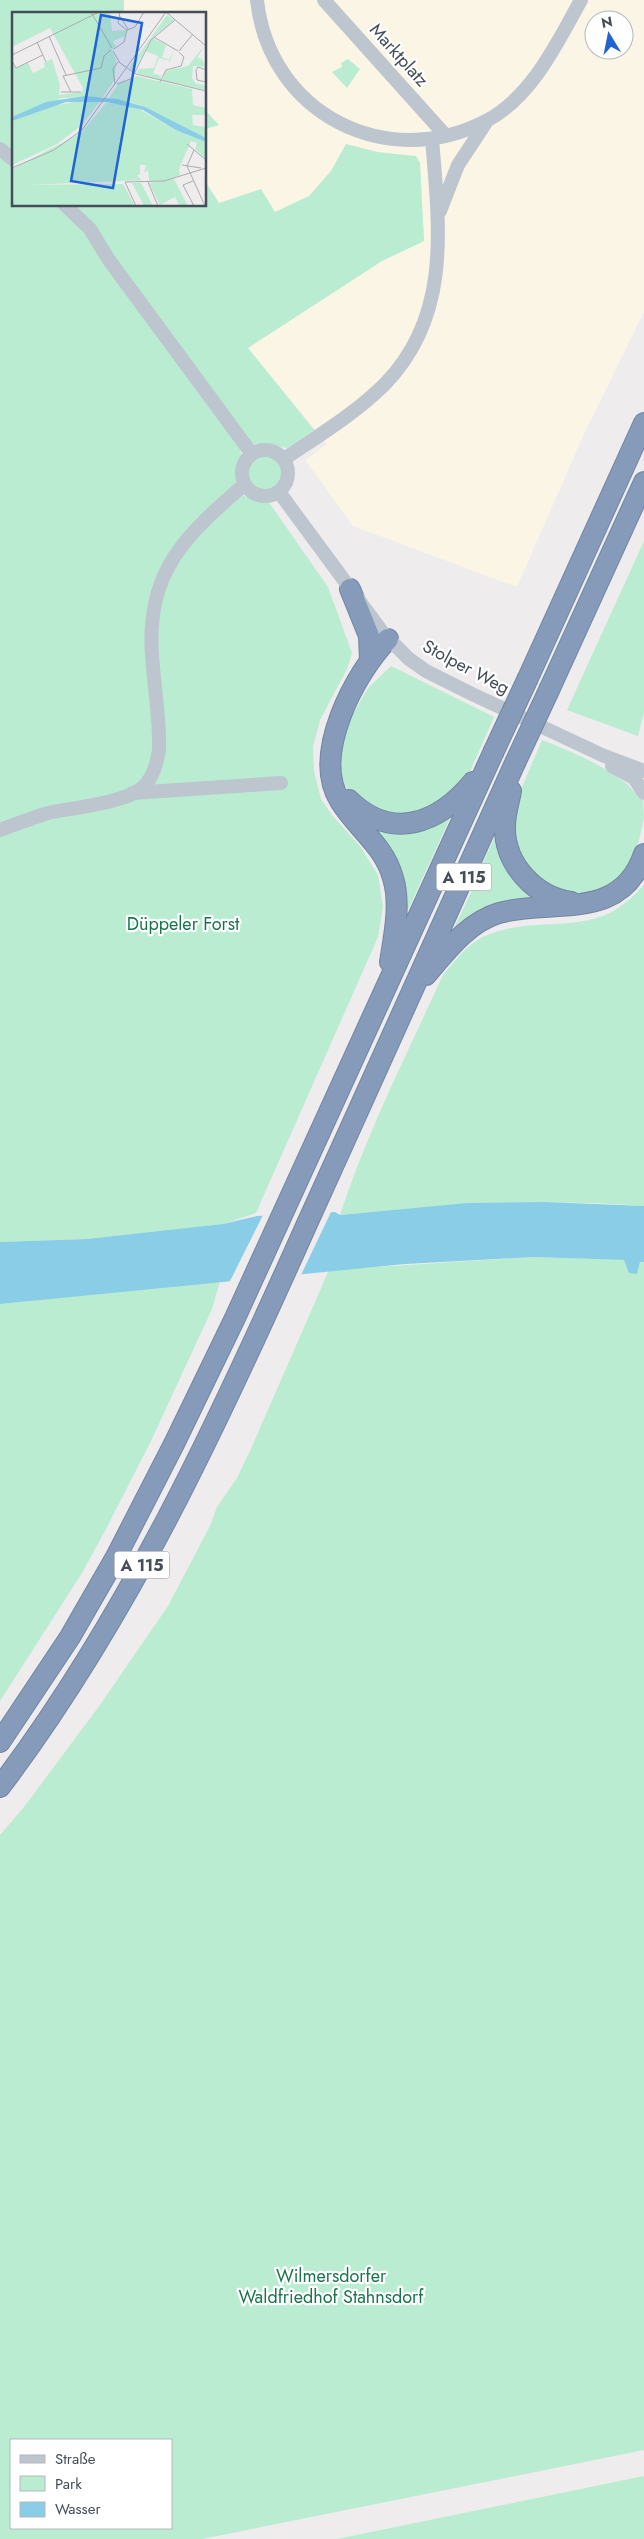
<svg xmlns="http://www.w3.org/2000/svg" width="644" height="2539" font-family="Jost,sans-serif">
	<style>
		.commercial { fill: #faf5e4; fill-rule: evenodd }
		.green { fill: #baecd1; fill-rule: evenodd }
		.water { fill: #89cde7 }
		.pier { fill: #eeecec }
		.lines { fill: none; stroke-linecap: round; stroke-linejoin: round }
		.highway-casing { stroke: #7086a5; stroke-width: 22 }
		.minor { stroke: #bdc5ce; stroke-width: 14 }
		.highway { stroke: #859bb9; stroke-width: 20 }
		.highway-bridge-casing { stroke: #7086a5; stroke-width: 22; stroke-linecap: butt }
		.highway-bridge { stroke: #859bb9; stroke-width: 20 }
		.labels { text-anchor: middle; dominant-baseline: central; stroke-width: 4.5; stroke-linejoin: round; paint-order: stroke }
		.shield { fill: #fff; stroke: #7d838a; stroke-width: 1 }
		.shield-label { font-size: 16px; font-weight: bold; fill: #454e58 }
		.street-label { font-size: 18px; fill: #454e58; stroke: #fff }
		.park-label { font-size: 18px; fill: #1a754d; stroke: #fff }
		.inset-road { fill: none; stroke: #aaadb1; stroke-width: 1 }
		.view { fill: #2063d4; fill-opacity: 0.15; stroke: #2063d4; stroke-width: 2.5 }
		.inset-edge { fill: none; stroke: #454e58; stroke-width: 2.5 }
	</style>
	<rect width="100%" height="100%" fill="#eeecec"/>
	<path class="commercial" d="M124 0H644V312L584 434 517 587 353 526 305 460 327 444 248 348 382 261 424 241 420 163 416 157 377 152 346 144 331 171 309 197 275 212 261 189 219 203 205 181V129L219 125 205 110V14H124ZM594 20H624V50H594Z"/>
	<path class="green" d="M0 0H124V14H14V205H205V181L219 203 261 189 275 212 309 196 331 171 346 144 377 152 416 156 420 163 424 241 382 261 248 348 314 430 287 448 253 444 240 447C243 456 237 476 235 487L245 497 268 501 328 587 352 653 347 669 320 720 313 747 314 771 321 799 332 815 360 846 378 875 383 907 378 937 256 1213 223 1224 165 1231 87 1239 0 1242Z
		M348 59 360 69 347 88 332 72 342 67 341 63Z
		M205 110 219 125 205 129Z
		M248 472a18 18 0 1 1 36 0a18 18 0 1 1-36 0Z
		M644 541V712L638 736 567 710Z
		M391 666 494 717 471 769 453 795 412 817 372 810 348 790 342 780 338 756 342 733 368 688Z
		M542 740C571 751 598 763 623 781 631 786 636 796 643 800L644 818 635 858 618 880 605 888 588 894 570 895 537 881 514 847V806Z
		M457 803 401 925 402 902 356 811 375 822Z
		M499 827 547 897 449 939 475 884H477L482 874 479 872Z
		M644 885V1206C542 1198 441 1205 340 1215 367 1132 407 1054 443 975 454 962 466 946 481 938 523 917 565 931 605 915 620 909 633 897 644 885Z
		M534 1257 624 1260 637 1273 640 1262H644V2450L202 2539H0V1835L24 1807 100 1705 168 1606 210 1526 217 1507 237 1478 250 1451 329 1270ZM11 2440H171V2528H11Z
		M220 1281 212 1309 151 1441 106 1529 82 1573 0 1701V1304Z
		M644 2476V2539H337Z"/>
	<path class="water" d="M544 1202 644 1206V1262H640L637 1274 629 1273 624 1260 534 1257 405 1264 0 1304V1242L87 1239 223 1224 257 1216 335 1212 340 1215 468 1203Z"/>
	<path class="pier" d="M332 1210 301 1275 229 1283 264 1213Z"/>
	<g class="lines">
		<g class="highway-casing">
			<path id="highway" d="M350 589 369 636 370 660
				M388 639C355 673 311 755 340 801 357 829 384 845 393 878 401 904 394 936 390 962
				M528 678 644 423
				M550 688 644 482
				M511 791C509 802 505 814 505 826 504 864 535 897 571 902
				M349 800C392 842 439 823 473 782
				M426 975C446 952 468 922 499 913 551 898 621 923 644 854
				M0 1742 70 1637 116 1557 174 1444 235 1318 493 753
				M0 1787C129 1616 219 1421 306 1226 376 1072 445 918 515 763"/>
		</g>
		<path class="minor" d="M257 0C269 113 386 173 486 121 532 97 557 43 581 0
			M324 0 446 136
			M0 149 14 160
			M65 205 90 229 109 260 252 454
			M440 211 458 165 487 121
			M242 473a23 23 0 1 1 46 0a23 23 0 1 1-46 0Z
			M284 459C318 436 356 413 385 384 452 315 439 226 432 139
			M279 492 383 633 409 659 426 671 472 694 602 755 644 771
			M612 766 634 778 644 793
			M132 793 281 783
			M0 830C16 824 32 818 48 813 72 808 124 803 142 788 153 779 157 763 159 750 160 718 154 687 152 655 146 571 186 535 245 484"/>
		<use href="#highway" class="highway"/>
		<g class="highway-bridge-casing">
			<path id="highway-bridge" d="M493 753 528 678
				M515 763 550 688"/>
		</g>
		<use href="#highway-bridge" class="highway-bridge"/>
	</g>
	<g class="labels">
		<g class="shield">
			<rect x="436.5" y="863.5" width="55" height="27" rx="4"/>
			<rect x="114.5" y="1551.5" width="55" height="27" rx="4"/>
		</g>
		<g class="shield-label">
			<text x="464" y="877">A 115</text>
			<text x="142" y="1565">A 115</text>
		</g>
		<g class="street-label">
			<text transform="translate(399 55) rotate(48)">Marktplatz</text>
			<text transform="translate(466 667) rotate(28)">Stolper Weg</text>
		</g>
		<g class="park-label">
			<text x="183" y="924">Düppeler Forst</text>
			<text x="331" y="2276">Wilmersdorfer<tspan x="331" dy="21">Waldfriedhof Stahnsdorf</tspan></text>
		</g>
	</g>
	<g transform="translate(12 12)">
		<rect width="194" height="194" fill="#eeecec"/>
		<path d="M0 0H98L100 19 114 18 113 24 101 29 104 35 100 39 104 48 103 67 91 85 50 86 0 105V49L3 56 16 51 21 61 33 55 32 51 40 47 48 73 47 83 70 80 71 76 38 16 0 35ZM155 3 162 8 139 27 122 59 117 56ZM141 26 154 33 150 45 157 48 162 38 158 49 147 46 141 61 149 64 148 68 125 61 126 57 142 56 146 44 133 39ZM192 34 185 46 190 47 194 55 181 54 180 66 184 72 194 73V78L150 69 154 59 176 54ZM124 64 180 77 181 93 194 96V103H180L181 113 194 115V126L128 93 97 86 107 71 121 68ZM72 88 88 89 70 113 45 132 0 153V109L35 95ZM95 90 125 96 164 118 194 130V147L183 137 185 131 179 129 167 157 168 163 154 169H137L136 158 132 161 134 153H128V163H125L129 168H134L15 173 111 172 123 194H0V157L69 121ZM162 167 176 194H168L163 185 148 193 137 171ZM120 171H129L141 194H132Z" fill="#baecd1"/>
		<path d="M73 84 105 87 133 95 194 126V130L164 118 131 98 95 90H54L0 109V105L34 90Z" fill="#89cde7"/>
		<path class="inset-road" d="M79 0 100 36M108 0 106 11 115 18 123 15 132 0M154 0 194 34M107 3 116 17M37 24 54 63M142 25 166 39M25 30 34 50M102 37 112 30 115 18M101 39 108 51 124 62 194 79M167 39 181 22M0 43 87 0M0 49 4 56 31 43M194 58 186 55 184 58 185 68 194 70M122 62 139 28 163 8M148 70 154 58 169 54 172 45 167 40M103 72 101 57 106 50M105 72 121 66M49 80H69M59 80 51 64 89 56 92 44 99 38M175 132 194 148M182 138 175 154 193 194M170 153 189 156M0 156 42 138 70 118 154 0M181 169 171 173 182 194M136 170 146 194M124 194 113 170 152 169 194 156"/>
		<path class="view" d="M89 3 130 11 101 176 59 169Z"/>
		<rect width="194" height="194" class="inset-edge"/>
	</g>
	<rect x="10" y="2439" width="162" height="90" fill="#ffffff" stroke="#b5b8bc"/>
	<rect x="20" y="2455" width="25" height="8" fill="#bdc5ce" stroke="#b5b8bc"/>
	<text x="55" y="2464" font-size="15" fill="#454e58">Straße</text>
	<rect x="20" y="2476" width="25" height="15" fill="#baecd1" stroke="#b5b8bc"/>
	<text x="55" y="2489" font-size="15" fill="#454e58">Park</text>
	<rect x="20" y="2502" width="25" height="15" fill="#89cde7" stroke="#b5b8bc"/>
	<text x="55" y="2514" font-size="15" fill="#454e58">Wasser</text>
	<g transform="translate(609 35) rotate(350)"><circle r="24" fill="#ffffff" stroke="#b5b8bc"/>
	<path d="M0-4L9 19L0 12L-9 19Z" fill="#2063d4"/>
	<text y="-8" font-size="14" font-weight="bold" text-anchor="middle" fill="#454e58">N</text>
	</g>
</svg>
